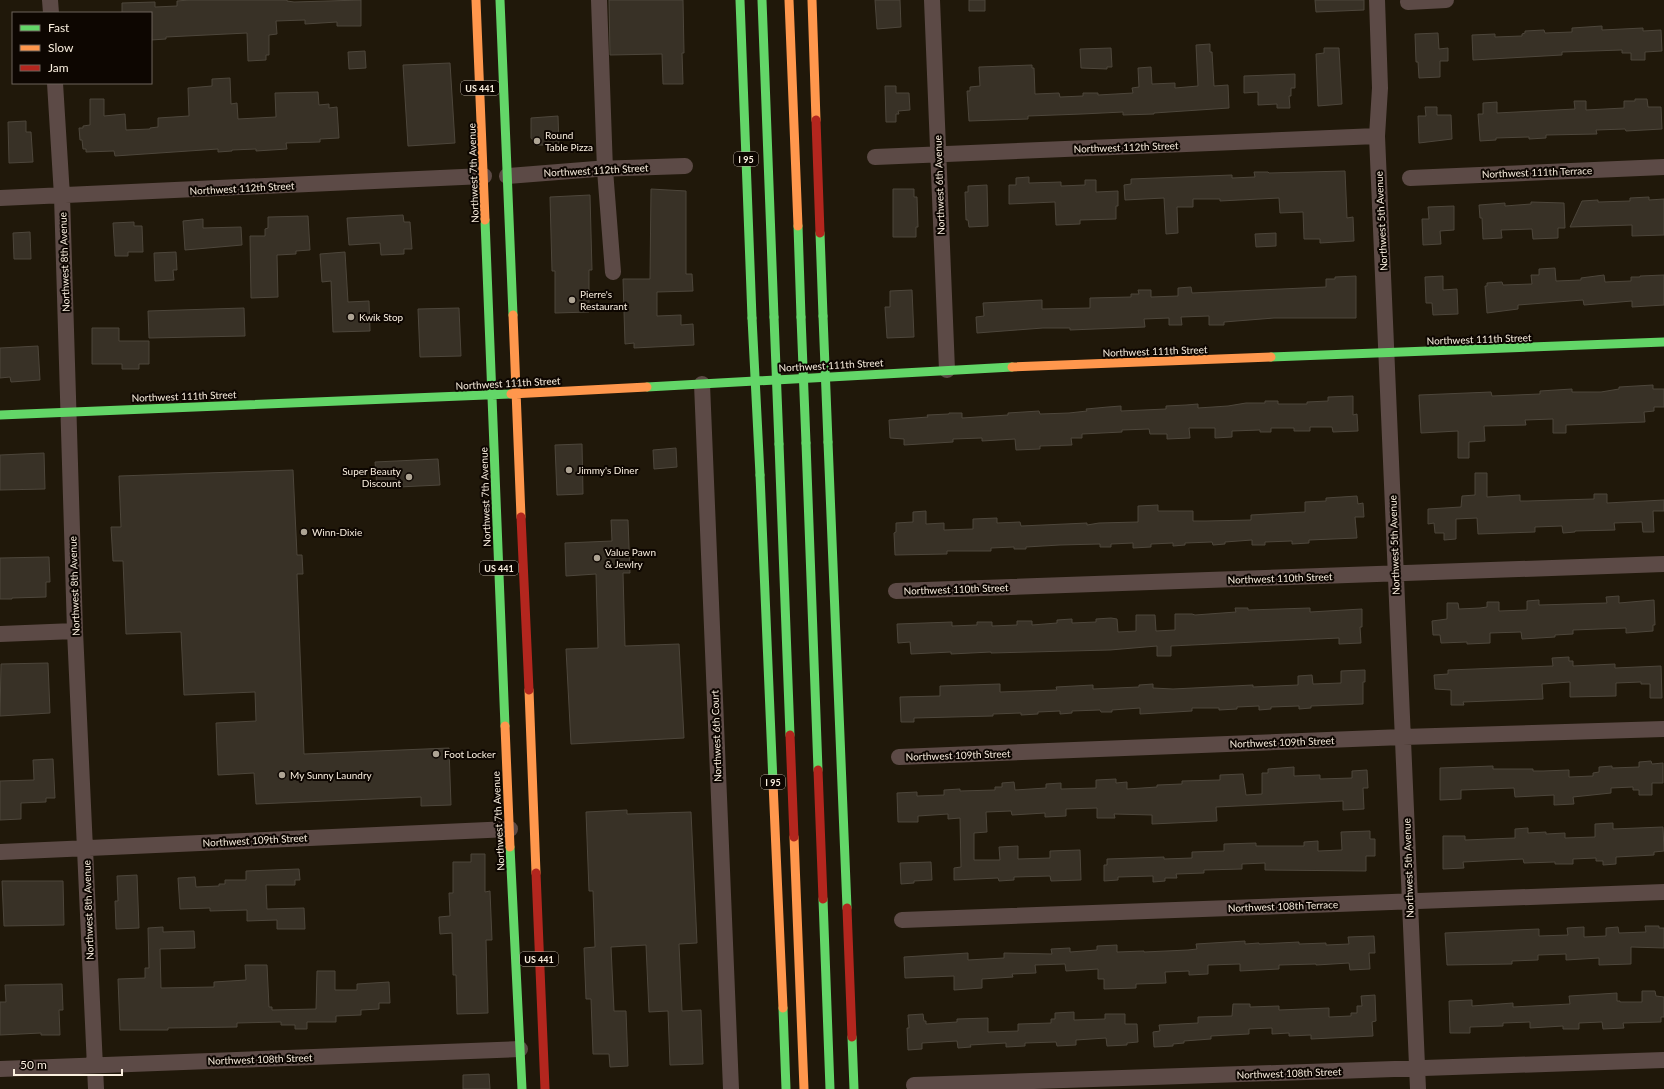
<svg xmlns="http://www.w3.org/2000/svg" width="1664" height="1089" font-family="Lato,sans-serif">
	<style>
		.building { fill: #383126; stroke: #4d463b }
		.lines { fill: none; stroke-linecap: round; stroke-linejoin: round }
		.street { stroke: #5c4a46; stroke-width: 16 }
		.fast { stroke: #63d668; stroke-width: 9 }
		.slow { stroke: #ff974d; stroke-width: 9 }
		.jam { stroke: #b3261e; stroke-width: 9 }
		.fast-bridge { stroke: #63d668; stroke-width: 9 }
		.poi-dot { fill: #aea494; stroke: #0d0601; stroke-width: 1.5 }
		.labels { text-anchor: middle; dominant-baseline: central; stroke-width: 4; stroke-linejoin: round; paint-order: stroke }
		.shield { fill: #0d0601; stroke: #b3a99c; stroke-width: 1 }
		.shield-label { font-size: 9px; font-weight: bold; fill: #faefdf }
		.poi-label { font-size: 10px; fill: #faefdf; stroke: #0d0601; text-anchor: start }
		.street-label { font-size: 10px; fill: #faefdf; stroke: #0d0601 }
	</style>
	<rect width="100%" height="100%" fill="#20180a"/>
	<path class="building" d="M189 0H287V1L294 2 361 0V26H337V22L305 24V20L276 21 277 34 269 35V55H266V60L248 61 247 33 166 37V39L151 40V13H122V3L155 2V7L177 6V1Z
		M609 0H683L684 53H682L683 84H663L662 54 610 55Z
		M875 0H900L901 27 877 29Z
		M969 0H985V11H969Z
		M1315 0H1364V10L1316 12Z
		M1602 26V30L1643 28V31L1661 30 1662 51 1645 52V60H1631V53H1622V50L1562 52V55L1473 60 1472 35 1495 34V37L1522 36V34L1525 33V31L1544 30 1545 33 1572 32V28Z
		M1438 33 1439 49 1448 48V61H1440V77L1419 78 1418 62H1416L1415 34Z
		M1210 44V52H1212L1214 86 1228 85 1229 108 1154 113V114L1123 115V112L1082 114 1028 116V119L969 121 967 91H970V87L980 86 979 67 1032 65V68H1034L1035 94 1059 93 1060 97 1083 96V93H1098V95L1133 93 1132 88 1139 87 1138 68 1151 67 1152 84 1175 83V88L1198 86 1196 45Z
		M1111 48 1112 67H1107V69L1081 68 1080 49Z
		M1324 48H1339L1342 104 1318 106 1316 54 1324 53Z
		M365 51 366 68 349 69 348 52Z
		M450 63 455 143 408 146 403 65Z
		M1295 74V88H1291V96H1289L1290 108H1277V104L1258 105V92L1244 93V76Z
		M230 78 231 104 237 103 238 119 276 117 275 93 318 92 319 105 329 104V108L337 107 339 138 320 139V142L286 143 287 149 256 151V149L232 150V151L218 152V149L115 156 114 151 86 152V149H83L82 140H80L79 128H83V126L90 125V99H104V116L125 114 126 130 150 129V128L158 127V118L189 116 188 88 212 86V79Z
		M885 86H896V93H909L910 110 898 111 899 114H896V122H886Z
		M1635 99H1647L1648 107H1661L1662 129 1626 131 1625 129 1596 130 1597 134 1546 135V138L1529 139V137L1496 138V140L1480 141 1478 114H1483V103L1497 102V113L1575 109 1574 101H1586V110L1624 108V101H1635Z
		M1425 107H1437V115H1451L1452 139 1419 143 1418 116H1426Z
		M558 116 559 145H537L531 138V118Z
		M26 121V132H31L33 162 9 163 8 122Z
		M1345 171 1347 218 1353 217 1354 241 1320 243V239H1304L1303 212 1280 213 1279 198 1220 201V199H1193V207H1177L1178 233 1166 234 1164 198 1125 200 1124 185 1131 184V179L1232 175V178L1255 177 1254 172H1268L1269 173Z
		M1029 177V183L1061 182V186L1085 185V180H1096V192L1118 191V206H1116V219L1080 220V224L1056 225 1055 202 1009 204V185H1016V178Z
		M987 185 988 226 969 227 968 220H966L965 192H968V186Z
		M651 189 686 191V274H692L693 291 657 292V316L681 315V325L693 324 694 345 634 348V343L625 344 623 279H650Z
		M893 189H914V197H917L918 227H916V237H893Z
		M590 195 592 270H589V312L555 313V271H552L550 197Z
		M1649 197V200L1664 199V235L1632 236V225L1570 227 1582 201 1598 200V202L1630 201V198Z
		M1531 202 1564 203 1565 228H1558V238L1533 239 1532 229 1501 230 1502 238 1483 239 1482 218H1480L1479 205 1505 203V206L1531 204Z
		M1454 206V230L1440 231 1441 244 1423 245 1422 219H1429L1428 207Z
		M403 215 404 222H410L412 249H404V254L381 255 380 243 349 245 347 218Z
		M308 216 310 250 296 251V254L277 255 278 297 251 298 250 236H265V229L268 228V217Z
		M203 219V228L241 227 242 245 185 250 183 221Z
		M134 222V226H142L143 252H128V256H115L113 223Z
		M30 232 31 259H14L13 233Z
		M1276 233V246L1256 247 1255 234Z
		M176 252 177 270H173L174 280 155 281 154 253Z
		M345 252 348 302 369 301 370 331 333 332 331 281 322 282 320 254Z
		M1555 268 1556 281 1581 280V278L1604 275 1605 282 1631 281V277H1640V276L1664 275V305L1632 307V301L1584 305 1583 300 1518 305V309L1487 313 1485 286H1487V283L1502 282 1503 285 1532 284 1531 275H1539V269Z
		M1356 276V318H1274L1224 322V325H1209V316L1181 317 1182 325H1169V318L1144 319 1145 327 1070 330V328H1043L977 333 976 317 984 316 983 303 1042 300V309L1090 308V298L1131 297V294H1139L1138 290H1151V297L1178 296V288L1191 287 1192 293 1326 287V279H1335V277Z
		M1443 276V290L1457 289 1458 314 1433 315 1432 303H1426L1425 277Z
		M912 290 914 337 887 338 885 307H890V291Z
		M244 308 245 336 149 338 148 311Z
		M459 308 461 356 420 357 418 309Z
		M92 328H119V341H149V364H139V369H122V364H92Z
		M38 346 40 380 11 382 10 377 0 378V348Z
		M1653 385V389H1664V407H1654V411L1644 412 1645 422 1566 425V433H1553V419L1525 420 1526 425 1484 426 1485 441 1469 442V458H1458V431L1421 433 1419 395 1491 392 1492 396 1540 394V391L1572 389V392H1601L1619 389V387Z
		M1353 396V415L1357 414 1358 431 1333 432 1332 427H1310V431H1294V428H1271V432H1260V430L1232 431V437L1215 438V428H1189L1190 438 1167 439V434H1150L1149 429 1122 430V432L1082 434V438H1071L1072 445 1040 446V449L1016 450 1015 439 982 441V438L953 439V442L904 445V439L890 438 889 420 928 417 927 415 949 414V413H962V418L1008 415V413L1039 411 1040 414 1069 413 1087 411 1086 409 1108 407 1121 406V411L1166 409V406L1186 405 1198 404V408L1228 406 1246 403H1265V401H1278V404H1307V402L1328 401V397Z
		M582 444 583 494 557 495 555 445Z
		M676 448 677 467 654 469 653 450Z
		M44 453 45 489 0 490V455Z
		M438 459 440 485 377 488 375 462Z
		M293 470 297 555H302L303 574H297L304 754 449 748 451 805 421 806V797L256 804 254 773 218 775 216 723 256 721 255 692 184 695 181 632 126 634 123 561H113L111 527H121L119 476Z
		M1475 473H1487V497L1520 495V501H1527L1594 499V494H1607V503L1664 500V511H1653L1654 532H1643L1642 522 1614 523 1615 530 1575 531V532L1563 533 1562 526 1535 527V532L1478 534 1477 518 1456 519V539L1444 540V533H1435L1434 523 1428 524V509L1461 507 1462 496 1475 495Z
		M1357 496 1358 504 1363 503 1364 517H1355L1357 538 1309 540V543L1292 544V541L1265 542V545H1252V540L1225 542V544L1213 545 1212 542 1185 543V545L1173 546V543L1151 544V547L1133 548V543L1111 544V547H1100V544L1060 545 1026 547V549H1014V547L991 548V551H947V554L895 555 894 533 896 532V523L913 522V512L926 511V524L944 523V530L973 529V519L997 518V523L1020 522 1021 526 1087 523V525L1099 523 1138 522V506L1158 505V511H1193V521H1206L1251 520V515L1305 512V502L1326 501V498Z
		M611 520H628L630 573H623L625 646 679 644 684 738 571 744 566 649 598 648 596 574 566 576 565 543 612 541Z
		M49 557 50 582H46V597L12 598V599H0V558Z
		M1619 596V603L1654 600 1655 625H1653V631L1626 633V628L1573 630V634L1555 635V637L1522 639 1521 632 1490 633V643L1467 644V642L1441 643 1440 635H1433L1432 621 1447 619V603H1458L1459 609 1480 608 1487 607V602H1499V611L1527 610V601L1539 600V605L1607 603 1606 597Z
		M1235 608H1248V610L1310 608V612L1362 609V627H1360L1361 643 1339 644V638L1171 646V656H1157V646L1110 650 991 653V652L951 654V652L911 654 910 642 898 643 897 624 952 622V626L977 625V622H992V626L1017 625V621H1032V625L1057 623V620L1072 619V623L1096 622V619L1111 618 1117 619 1118 632 1136 631V615H1155L1156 631 1175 630V614H1192L1195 615 1236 612Z
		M1569 657V661H1573V666L1615 664V668L1661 666 1662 698H1650V684H1641V682L1616 683V696L1570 697V682L1542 684 1543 699 1463 702 1464 705H1451V690L1435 689 1434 675 1448 674V670L1553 666 1552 658Z
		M48 663 50 713 0 716 1 664Z
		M1365 670V682H1363V704L1311 706V708L1299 709V706L1271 707V709L1259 710V706L1237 707V709L1219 710V708H1192V711L1140 714V708L1112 710V712H1101L1100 710 1072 711V713L1060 714V711L1038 712V714L1021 715V713L993 714V716L914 718V722H901L900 697 940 696V686L1000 684V692L1057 690 1056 687 1093 685V689L1139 687V685L1153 684V688L1173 689 1253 685V687L1298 685V676L1312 675 1313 684 1341 683V671Z
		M53 759 55 798H46V802L21 803V819L0 820V781L34 780 33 760Z
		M1651 761 1652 764 1663 763V783H1652V795H1639V790H1633V787L1611 788V793L1573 797 1574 804 1554 805V795L1515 797 1514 788 1461 790V799L1440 800V768L1493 766V769H1533V771H1543L1569 770V777L1593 776V773L1599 772V767L1612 766V768L1639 767V762Z
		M1294 767V776L1320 775V779L1352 778V771L1367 770 1368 788H1363L1364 809 1343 810V801L1216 807 1217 821 1152 824V815L1114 814 1115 818H1097V808L1066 809V816L1045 817V813L1012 815 1011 811 986 812 987 832 974 833V860H1000L999 847 1018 846V859L1050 858V851L1080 850 1081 880 1051 881 1050 876 1014 877V880L999 881 998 878 954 880V868L961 867 960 818 948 819V814L918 816V822H898L897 793 917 792V796L944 795V790L960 789V791L995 790V787H1002V783L1014 782 1015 790 1046 788V784L1061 783V789L1096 788V780L1116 779V783L1127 782V789L1157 787V785L1182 784V781L1220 780V775L1243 774 1246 795 1262 794V773H1268V769Z
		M627 810V814L691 812 697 943 679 944 682 1011 701 1010 703 1064 670 1065 668 1011 649 1012 646 945 611 947 614 1011H626L628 1066 610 1067 609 1054H593L591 999H586L584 948 595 947 593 891H589L586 812Z
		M1613 823V829L1663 827 1664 851 1654 852V855L1616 857V864L1603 865V861H1596V858L1573 859V864H1555V862L1524 863 1523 859 1463 862 1464 868 1443 869V836H1465V840L1515 838V829L1528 828V833L1546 832V834L1565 833V838L1595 837V824Z
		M1370 831V839H1375V856H1366V871L1265 870V863L1242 864V869L1204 870V873L1176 874 1177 878H1165V881L1153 882V876L1118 877V880L1104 881V865H1107V859L1164 857V859L1192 858V852L1224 851V844L1256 843V846H1304V842L1318 841V851L1342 850 1341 832Z
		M471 854H485V892L490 891 492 940H486L488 1013 457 1014 456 975H453L452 933 440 934 439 917 450 916 449 893H453V862H471Z
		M931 862 932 880 914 881V883L901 884 900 863Z
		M299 869 300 880H295V885H266L267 909 304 908 305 929H277V920L247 921V910L210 911V908L180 909 178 878 195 877 196 887 219 886V884H225V880H246V871Z
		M137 875 139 928 116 929 115 901H118L117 876Z
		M2 881H63L64 925 4 926Z
		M1645 926H1659V928H1664V948L1631 947V964L1599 965V958L1566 960V954L1538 955V960L1512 961V964L1447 965 1445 933 1539 929V936L1568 935 1567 928 1584 927V937L1606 936V928L1618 927 1619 933 1646 932Z
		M163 927V932L194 931 195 948 160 949 161 988 214 987V982L246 980 245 965H267L269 1007H272V1010L316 1009 317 971H335V990H357V984L389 982 390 1003H379V1009L361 1010V1015L336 1016V1022H307V1029H295V1025H281V1022L237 1023V1027L168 1028V1030H120L118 979 145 978V968H149L148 928Z
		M1374 936 1375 953H1369L1370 969 1350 970 1349 963 1316 965V964L1279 965V969L1240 971V964L1208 965V974L1189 975V971L1165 972 1166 983 1136 984V988L1104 989V979H1098V969L1066 971 1065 964 1035 965 1036 973 1012 974 1013 977 982 979V988L954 990V976L905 978 904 957 968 953V960L1004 958V953L1052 954 1051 949 1070 948V952L1097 950V946L1117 945V952L1144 951V952L1188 950 1197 949 1196 944 1245 941V944L1259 943V944L1299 942V944L1326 943V945L1349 944 1348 937Z
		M62 984 63 1010H59L60 1035H41V1033L0 1035V1002H6L5 985Z
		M1642 991H1655L1656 996 1664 997V1017H1661V1022L1623 1023 1624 1028 1603 1029 1602 1022 1579 1023V1029H1563V1026L1530 1028V1022L1503 1023V1026L1470 1027V1033H1450L1449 1001 1472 1000V1006L1513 1003V1007L1570 1004 1569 996 1617 993V1001H1620V1002H1642Z
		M1375 995 1376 1021 1372 1022 1373 1036 1311 1039V1035L1289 1036V1033L1272 1034V1028L1249 1029V1034L1211 1036V1039L1184 1041V1043L1173 1044V1046L1154 1047 1153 1032 1160 1031 1159 1025 1198 1023V1017L1232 1016 1233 1004H1250V1007L1279 1006V1010L1329 1008V1017L1351 1016V1013H1357V1006H1362L1361 996Z
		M1074 1012V1020L1105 1019V1014H1125V1024H1137L1138 1042 1127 1043V1045L1107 1046 1106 1038 1076 1040V1045L1057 1046 1056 1042 1025 1043V1046L1006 1047V1043L970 1045 971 1047 958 1048 957 1041 922 1043V1049L908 1050 907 1028H909L908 1015 923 1014 924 1021H926V1024L957 1022V1019L988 1018V1032L1018 1031V1024L1051 1023V1019H1055V1013Z
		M489 1074 490 1089H463V1075Z"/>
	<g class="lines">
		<path class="street" d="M50 0 51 13
			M599 0 605 170 613 272
			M932 0 947 370
			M1377 0 1380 88 1377 136 1418 1089
			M1408 2 1446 0
			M55 83 62 196 75 631 96 1089
			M875 157 1377 136
			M507 176 596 169 685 166
			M1410 178 1664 167
			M0 198 484 176
			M702 384 731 1089
			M896 591 1664 564
			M0 634 75 631
			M899 757 1403 737 1664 729
			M0 852 510 829
			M902 920 1664 892
			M0 1069 520 1049
			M914 1085 1664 1060"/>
		<path class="fast" d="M500 0 513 315
			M740 0 752 318
			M762 0 774 317
			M485 220 505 726
			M798 226 801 317
			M820 233 823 316
			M1271 357 1664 342
			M647 387 1012 367
			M0 415 511 394
			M828 442 847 908
			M806 443 818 770
			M779 444 790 735
			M760 475 773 783
			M510 847 522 1089
			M823 899 830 1089
			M783 1008 786 1089
			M852 1037 854 1089"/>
		<path class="slow" d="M476 0 485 220
			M789 0 798 226
			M812 0 816 120
			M513 315 521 517
			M1012 367 1271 357
			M511 394 647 387
			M529 690 536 873
			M505 726 510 847
			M773 783 783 1008
			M794 837 804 1089"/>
		<path class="jam" d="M816 120 820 233
			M521 517 529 690
			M790 735 794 837
			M818 770 823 899
			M536 873 545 1089
			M847 908 852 1037"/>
		<path class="fast-bridge" d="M823 316 828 442
			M774 317 779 444
			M801 317 806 443
			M752 318 760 475"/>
	</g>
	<g class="poi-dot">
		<circle cx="537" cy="141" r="4"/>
		<circle cx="572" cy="300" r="4"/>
		<circle cx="351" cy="317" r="4"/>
		<circle cx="569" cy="470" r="4"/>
		<circle cx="409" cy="477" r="4"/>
		<circle cx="304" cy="532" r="4"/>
		<circle cx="597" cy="558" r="4"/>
		<circle cx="436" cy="754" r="4"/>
		<circle cx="282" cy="775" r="4"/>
	</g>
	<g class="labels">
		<g class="shield">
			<rect x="461" y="81" width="38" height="14" rx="3"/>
			<rect x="734" y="152" width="24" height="14" rx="3"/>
			<rect x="480" y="561" width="38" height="14" rx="3"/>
			<rect x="761" y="775" width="24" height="14" rx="3"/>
			<rect x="520" y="952" width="38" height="14" rx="3"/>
		</g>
		<g class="shield-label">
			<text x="480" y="88">US 441</text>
			<text x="746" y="159">I 95</text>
			<text x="499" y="568">US 441</text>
			<text x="773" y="782">I 95</text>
			<text x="539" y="959">US 441</text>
		</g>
		<g class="poi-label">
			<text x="545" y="135">Round<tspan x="545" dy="12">Table Pizza</tspan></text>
			<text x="580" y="294">Pierre's<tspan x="580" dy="12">Restaurant</tspan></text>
			<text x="359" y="317">Kwik Stop</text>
			<text x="577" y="470">Jimmy's Diner</text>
			<text x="401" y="471" text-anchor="end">Super Beauty<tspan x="401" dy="12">Discount</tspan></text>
			<text x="312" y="532">Winn-Dixie</text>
			<text x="605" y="552">Value Pawn<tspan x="605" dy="12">&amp; Jewlry</tspan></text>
			<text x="444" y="754">Foot Locker</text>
			<text x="290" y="775">My Sunny Laundry</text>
		</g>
		<g class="street-label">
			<text transform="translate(1126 147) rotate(-2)">Northwest 112th Street</text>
			<text transform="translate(596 170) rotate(-3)">Northwest 112th Street</text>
			<text transform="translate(1537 172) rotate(-2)">Northwest 111th Terrace</text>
			<text transform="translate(473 173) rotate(-92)">Northwest 7th Avenue</text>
			<text transform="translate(939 185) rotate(-92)">Northwest 6th Avenue</text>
			<text transform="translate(242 188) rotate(-3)">Northwest 112th Street</text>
			<text transform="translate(1381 221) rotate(-93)">Northwest 5th Avenue</text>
			<text transform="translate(64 262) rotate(-92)">Northwest 8th Avenue</text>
			<text transform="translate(1479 339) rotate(-2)">Northwest 111th Street</text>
			<text transform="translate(1155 351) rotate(-2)">Northwest 111th Street</text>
			<text transform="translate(831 365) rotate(-3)">Northwest 111th Street</text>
			<text transform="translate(508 383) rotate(-3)">Northwest 111th Street</text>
			<text transform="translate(184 396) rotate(-2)">Northwest 111th Street</text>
			<text transform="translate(485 497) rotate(-92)">Northwest 7th Avenue</text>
			<text transform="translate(1394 545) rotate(-92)">Northwest 5th Avenue</text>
			<text transform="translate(1280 578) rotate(-2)">Northwest 110th Street</text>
			<text transform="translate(74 586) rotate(-92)">Northwest 8th Avenue</text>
			<text transform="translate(956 589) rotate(-2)">Northwest 110th Street</text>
			<text transform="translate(716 736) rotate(-92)">Northwest 6th Court</text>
			<text transform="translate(1282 742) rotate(-2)">Northwest 109th Street</text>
			<text transform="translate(958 755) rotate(-2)">Northwest 109th Street</text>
			<text transform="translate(498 821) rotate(-93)">Northwest 7th Avenue</text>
			<text transform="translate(255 840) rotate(-3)">Northwest 109th Street</text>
			<text transform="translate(1408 868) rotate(-92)">Northwest 5th Avenue</text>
			<text transform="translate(1283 906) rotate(-2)">Northwest 108th Terrace</text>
			<text transform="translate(88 910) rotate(-92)">Northwest 8th Avenue</text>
			<text transform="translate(260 1059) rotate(-2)">Northwest 108th Street</text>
			<text transform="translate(1289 1073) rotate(-2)">Northwest 108th Street</text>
		</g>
	</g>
	<rect x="12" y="12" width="140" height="72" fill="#0d0601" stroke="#6c635a"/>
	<rect x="20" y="25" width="20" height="6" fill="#63d668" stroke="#6c635a"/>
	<text x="48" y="32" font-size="12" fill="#faefdf">Fast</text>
	<rect x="20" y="45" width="20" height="6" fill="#ff974d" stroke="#6c635a"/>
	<text x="48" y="52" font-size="12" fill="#faefdf">Slow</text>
	<rect x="20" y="65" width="20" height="6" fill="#b3261e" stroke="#6c635a"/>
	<text x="48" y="72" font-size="12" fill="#faefdf">Jam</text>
	<path d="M14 1069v6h108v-6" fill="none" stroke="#faefdf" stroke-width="2"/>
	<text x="20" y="1069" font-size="12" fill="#faefdf" stroke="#0d0601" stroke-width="3" paint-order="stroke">50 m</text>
</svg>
